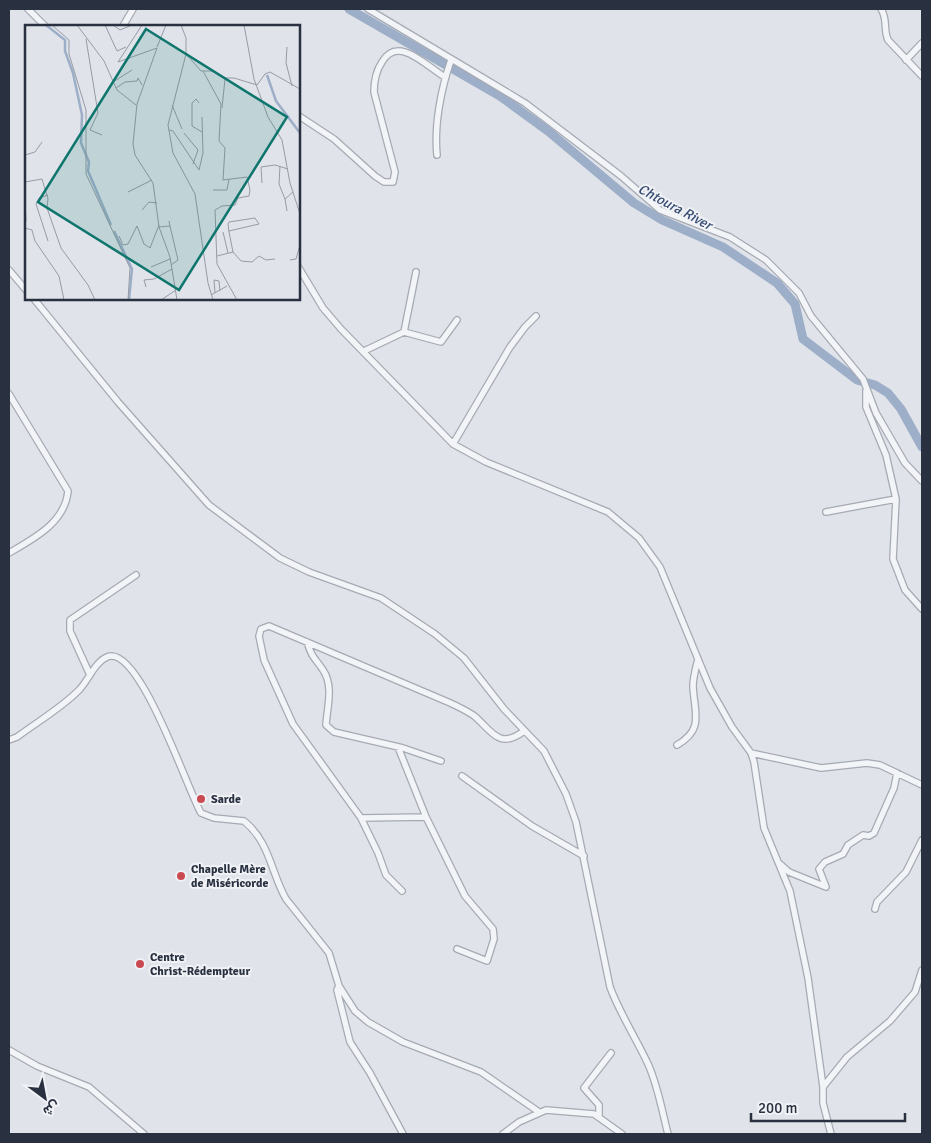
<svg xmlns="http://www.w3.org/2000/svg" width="931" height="1143" font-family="Signika,Vazirmatn,sans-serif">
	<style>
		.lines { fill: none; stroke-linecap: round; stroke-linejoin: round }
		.river { stroke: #9daec8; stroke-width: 9 }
		.minor-casing { stroke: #a5aab3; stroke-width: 8 }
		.minor { stroke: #f3f4f7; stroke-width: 5.5 }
		.poi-dot { fill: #ca4a52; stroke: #f0f2f6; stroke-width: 2 }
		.labels { text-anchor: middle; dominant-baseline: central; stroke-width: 4; stroke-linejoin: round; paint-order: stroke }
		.poi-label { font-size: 12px; font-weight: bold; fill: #293040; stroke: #f0f2f6; text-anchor: start }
		.water-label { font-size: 14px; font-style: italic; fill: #354b72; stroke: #f0f2f6 }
		.inset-river { fill: none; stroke: #9daec8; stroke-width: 2.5 }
		.inset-road { fill: none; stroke: #979ba5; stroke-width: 1 }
		.view { fill: #0f766e; fill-opacity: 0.15; stroke: #0f766e; stroke-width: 2.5 }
		.inset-edge { fill: none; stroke: #293040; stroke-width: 2.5 }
	</style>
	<rect width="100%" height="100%" fill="#e0e3e9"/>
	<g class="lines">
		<path class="river" d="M349 9 500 96 548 131 634 203 662 220 723 247 777 283 795 304 803 339 857 380 875 385 888 393 901 409 922 447"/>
		<g class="minor-casing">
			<path id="minor" d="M28 9 45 26
				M368 9 525 103 621 176 660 210 730 237 766 260 799 293 811 316 863 379 876 413 905 463 922 481
				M881 9C888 19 883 29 888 40L922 76
				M123 26 133 9
				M906 60 922 43
				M299 116 334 139 375 176 384 182H393L395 172 374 92C374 81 376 71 382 62 398 34 427 67 445 77
				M437 155C434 125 441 89 451 60
				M299 268 323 308 341 329 453 444 486 462 608 512 639 538 660 567 710 688 732 727 751 753 754 762 764 828 790 891 808 978 823 1087 847 1057 890 1021 915 992 922 970
				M9 270 26 290
				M34 299 118 402 209 505 280 558 309 572 381 598 435 634 464 658 504 709 544 751 566 794 576 822 610 987C620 1014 636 1038 648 1064 658 1086 662 1111 668 1134
				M404 332 441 342 457 320
				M364 351 404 332 416 272
				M866 391V407L886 455 896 499
				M9 394 68 491C65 523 33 539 9 553
				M453 444 510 347 525 327 536 316
				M826 512 896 499 893 559 905 590 922 609
				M307 642C312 658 315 658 323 670 334 686 327 708 326 725L334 732 403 748 441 761
				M90 675 70 631V620L136 575
				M9 740 17 737C37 722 63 707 80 689 89 679 95 662 107 657 139 643 187 789 201 813L214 818 244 821C270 842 271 873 286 899L329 953 339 986 355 1011 368 1022 403 1042 481 1072 539 1112
				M677 745C705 729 694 712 693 686 693 677 696 668 698 659
				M398 747 426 817
				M751 753 821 768 867 763 880 765 922 785
				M462 776 532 826 584 856
				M361 818 426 817 465 896 493 929 494 939 487 961 457 949
				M780 864 789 872 826 887 819 869 825 862 843 854 848 845 863 835 869 836 874 833 894 788 897 773
				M402 891 386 875 378 853 361 818 293 724 264 660 259 636 261 629 269 626 448 702C457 706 465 710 473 715 491 729 498 751 524 731
				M875 909 877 902 906 872 922 840
				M339 986 337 990 350 1042 370 1073 403 1134
				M9 1050 37 1066 89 1087 144 1134
				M823 1087V1103L831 1134
				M599 1116V1105L584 1088 611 1053
				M503 1134 519 1122 546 1110 594 1114 622 1134"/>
		</g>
		<use href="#minor" class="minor"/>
	</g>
	<g class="poi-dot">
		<circle cx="201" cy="799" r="5"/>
		<circle cx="181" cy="876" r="5"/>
		<circle cx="140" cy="964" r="5"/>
	</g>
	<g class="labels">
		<g class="poi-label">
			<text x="211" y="799">Sarde</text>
			<text x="191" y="869">Chapelle Mère<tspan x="191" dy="14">de Miséricorde</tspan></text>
			<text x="150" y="957">Centre<tspan x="150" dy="14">Christ-Rédempteur</tspan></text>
		</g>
		<g class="water-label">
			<text transform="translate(675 207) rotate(28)">Chtoura River</text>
		</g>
	</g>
	<g transform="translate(25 25)">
		<rect width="275" height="275" fill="#e0e3e9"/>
		<path class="inset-river" d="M21 0 40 15V26L48 48 57 90 56 118 64 137 63 146 86 200M242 50 251 76 275 108M89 206 107 244 104 275"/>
		<path class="inset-road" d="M27 0 44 15V29L61 85V149L105 243 103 275M52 0 79 36 92 65 111 80M80 0 92 26 101 22M88 0 95 5 107 0M117 0 93 37 132 23 112 79 108 119 110 130 128 158 134 202 145 232 152 275M156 0 161 13V29L143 100 148 128 170 169 183 258 188 275M219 0 229 54 243 92 257 115 265 158 275 189M61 14 73 88 65 105 77 110M132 22 141 0M262 22 261 38 267 61M161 29 176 46H187L199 53H209L232 60 240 49 245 47 275 64M178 46 196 79 194 116 200 123 198 155 222 152 225 165 224 171 213 173 210 180 197 181 190 185 192 239 212 275M88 57 107 45M91 63 100 57 112 56 113 53 117 60M174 78 171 74 167 78V101L177 107M147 80 157 104M197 83 200 54M144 105 148 106 174 145 178 128 177 92M159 108 173 125 168 139M0 130 10 127 17 117M255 141 254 159 260 174M0 157 17 154 23 174 22 183 36 223 63 260 70 275M237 158 236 142 250 140 263 144M188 165H202L204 154M103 167 127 155M23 170 14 173 11 179 23 216M0 176 1 196M117 185 124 177 132 178M262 186 260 174 268 167M145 201 153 235 146 240M134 202 145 201 144 196M0 203 7 205 10 216 34 251 39 275M204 206 234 199 230 193 204 197 203 199 204 207 208 227M198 207 203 228M94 211 98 220 103 219 112 201 119 219 125 223 134 200M192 231 208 227 216 236 227 237 234 231 241 235 250 234M265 235 271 234 275 220M126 242 145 234M121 262 119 255 129 254 147 244M190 268 189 255 194 256 195 266M186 270 202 261M136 275 151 265"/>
		<path class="view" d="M121 4 262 92 154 265 13 177Z"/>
		<rect width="275" height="275" class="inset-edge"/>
	</g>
	<rect width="931" height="1143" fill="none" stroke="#293040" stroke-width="20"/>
	<g transform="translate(45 1098) rotate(148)" stroke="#f0f2f6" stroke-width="4" paint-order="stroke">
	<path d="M0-4L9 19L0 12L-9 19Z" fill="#293040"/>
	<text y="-8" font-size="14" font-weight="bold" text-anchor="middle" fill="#293040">ش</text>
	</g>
	<path d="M751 1113v8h154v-8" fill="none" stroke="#293040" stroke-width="2.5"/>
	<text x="758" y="1113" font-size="15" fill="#293040" stroke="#f0f2f6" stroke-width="4" paint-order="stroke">200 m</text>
</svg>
